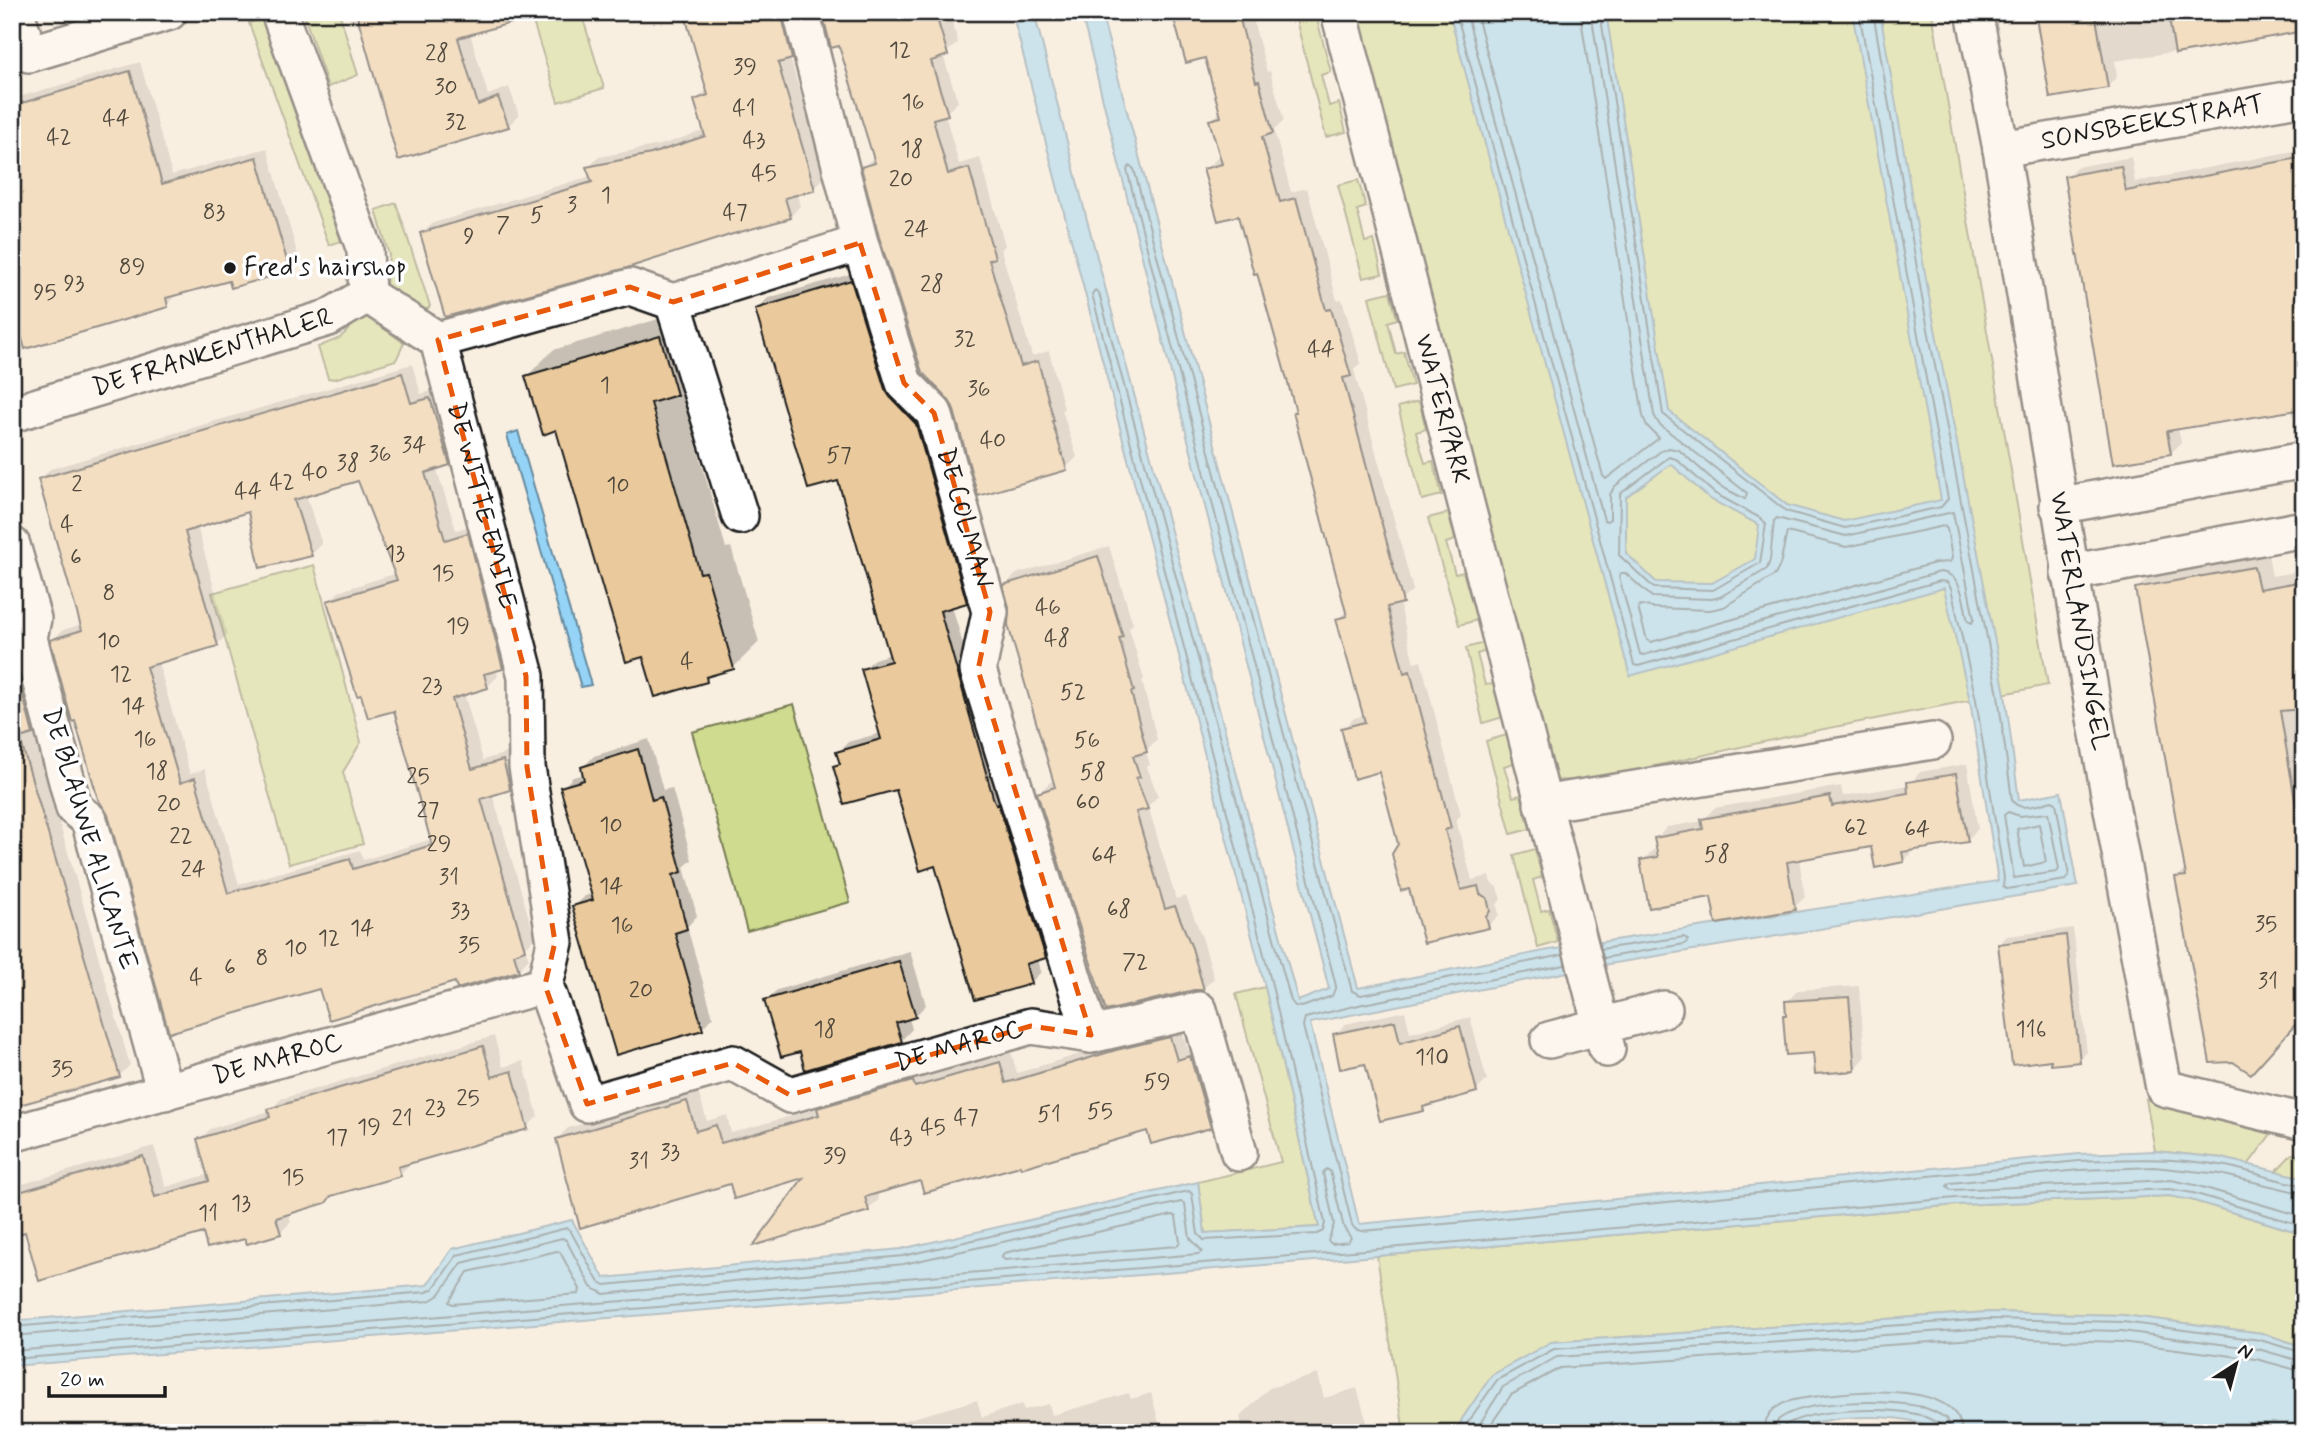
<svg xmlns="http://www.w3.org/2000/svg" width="2316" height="1445" font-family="Mynerve,sans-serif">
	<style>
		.green { fill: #cfdb8e; stroke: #767c55; stroke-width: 2 }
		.water { fill: #95d4f6; stroke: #658a9f; stroke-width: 2; fill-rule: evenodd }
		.shadow { fill: #0003; fill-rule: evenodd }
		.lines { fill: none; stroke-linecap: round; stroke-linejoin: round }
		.shore { stroke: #4c6673; stroke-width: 2 }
		.building { fill: #eaca9c; stroke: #1c1c1c; stroke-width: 2; fill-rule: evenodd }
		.minor-casing { stroke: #1c1c1c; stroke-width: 40 }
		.minor { stroke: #fff; stroke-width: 35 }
		.marked { fill: none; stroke: #e8590c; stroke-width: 5; stroke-dasharray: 14 9; stroke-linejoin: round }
		.poi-dot { fill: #1c1c1c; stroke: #fff; stroke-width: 2.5 }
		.labels { text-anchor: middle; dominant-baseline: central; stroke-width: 7; stroke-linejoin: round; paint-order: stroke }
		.number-label { font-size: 23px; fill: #50483c }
		.street-label { font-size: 26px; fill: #1c1c1c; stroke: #fff }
		.poi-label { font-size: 26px; fill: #1c1c1c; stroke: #fff; text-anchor: start }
	</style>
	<rect width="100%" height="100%" fill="#f9efe1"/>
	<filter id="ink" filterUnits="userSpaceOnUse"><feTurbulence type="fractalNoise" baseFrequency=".0143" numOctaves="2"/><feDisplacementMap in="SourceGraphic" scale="14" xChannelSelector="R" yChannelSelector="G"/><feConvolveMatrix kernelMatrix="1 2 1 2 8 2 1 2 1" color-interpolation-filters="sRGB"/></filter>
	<g filter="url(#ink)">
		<path class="green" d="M303 12H339L358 75 328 87Z
			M530 12H581L604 88 558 102Z
			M1294 12H1306L1309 21 1317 19 1331 72 1321 75 1329 106 1339 103 1346 132 1326 137Z
			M1354 12H1932L2048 685 1804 733 1587 781 1557 780Z
			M261 18 341 241 329 245 249 23Z
			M1358 180 1366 207 1357 210 1365 242 1374 240 1382 274 1363 278 1338 185Z
			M396 203 430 306 424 313 386 285 389 255 376 210Z
			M1390 292 1397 319 1388 322 1396 354 1404 352 1413 385 1393 390 1369 297Z
			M364 314 404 343 396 360 334 379 328 378 318 347 340 338Z
			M1419 401 1426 429 1416 432 1425 463 1433 461 1442 495 1422 500 1398 407Z
			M1448 513 1455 540 1446 543 1455 574 1463 572 1477 620 1459 625 1428 518Z
			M314 565 361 742 343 772 363 844 289 864 212 593Z
			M1484 643 1486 651 1477 654 1485 685 1493 684 1503 717 1483 723 1466 648Z
			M794 704 850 902 747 931 692 732Z
			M1507 735 1514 763 1504 766 1513 797 1521 795 1530 829 1511 834 1486 741Z
			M1535 849 1542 877 1533 880 1541 911 1549 909 1558 942 1538 948 1514 855Z
			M1265 987 1319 1227 1205 1233 1198 1182 1281 1162 1236 994Z
			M2146 1099 2271 1134 2248 1165 2222 1158 2155 1151Z
			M2292 1154 2304 1156V1178L2276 1171Z
			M2169 1196 2191 1200 2304 1234V1347L2262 1333 2123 1315 1988 1312 1552 1342 1492 1375 1462 1419 1457 1433H1404L1377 1256 1957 1205Z"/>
		<path class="water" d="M1012 12H1034L1087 220 1298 1001 1329 989 1178 401 1081 12H1101L1358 988 1549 950 1998 881 1970 701 1944 588 1630 676 1449 12H1606L1669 411 1787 505 1844 521 1941 500 1852 12H1880L1930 302 2005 694 2019 800 2061 792 2078 886 1609 964 1310 1023 1359 1224 2079 1154 2155 1151 2222 1158 2304 1178V1234L2191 1200 2169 1196 1957 1205 1377 1256 12 1366V1321L427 1285 452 1249 572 1220 604 1278 901 1249 1198 1182 1205 1233 1319 1227 1265 987ZM1671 464 1710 499 1759 525 1755 559 1712 583 1656 582 1626 553V497Z
			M518 431 591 685 581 687 507 435Z
			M1988 1312 2123 1315 2262 1333 2304 1347V1433H1942C1934 1429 1926 1424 1917 1422 1878 1413 1820 1416 1783 1433H1457L1462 1419 1492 1375 1551 1342Z"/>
		<path class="shadow" d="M357 12 470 33 488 95 509 87 519 115 508 126 399 158Z
			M685 12H793L802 47 790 58 825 177 814 188 797 193 800 206 790 217 422 234 433 223 591 176 588 168 599 157 664 144 705 130 696 100 708 89Z
			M1174 12H1251L1267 72 1270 71 1284 121 1274 130 1291 192 1307 188 1337 300 1342 299 1361 363 1354 370 1413 590 1399 602 1414 663 1421 661 1461 815 1456 820 1472 880 1489 876 1491 883 1497 887 1501 899 1497 905 1499 915 1488 926 1400 845 1381 770 1343 729 1354 718 1364 715 1338 619 1347 610 1295 413 1297 411 1259 271 1239 213 1205 170 1216 159 1222 157 1211 121 1221 111 1206 55Z
			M2037 12H2304L2213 46 2115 61 2117 77 2107 87Z
			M951 17 958 43 943 55 958 102 945 114 959 164 980 158 1005 245 1001 250 1032 356 1049 351 1064 408 1062 410 1077 457 1066 468 955 406 863 167 875 156 854 42Z
			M140 62 172 175 267 148 299 259 289 270 230 279 177 293 167 305 12 340V99Z
			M2304 149V300L2178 427 2181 443 2171 453 2066 177 2076 167 2131 157 2135 182Z
			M861 271 926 413 977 591 966 602 952 606 1006 795 1056 946 1045 957 1038 959 1041 972 1031 982 936 864 897 788 835 767 840 761 838 753 848 742 881 733 863 670 874 659 891 654 839 479 757 309 768 298Z
			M686 311 702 368 680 389 726 548 731 547 759 642 733 668 714 673 706 680 644 655 558 428 527 376 553 350Z
			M412 364 421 394 441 388 460 453 449 464 436 467 456 530 478 524 513 657 502 667 496 669 498 676 487 687 464 693 483 760 513 751 520 778 509 788 492 793 535 938 525 948 529 959 518 970 456 980 321 987 110 814 52 640 63 630 82 624 40 480 50 469ZM359 479 397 573 340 591 329 601 362 693 395 709 432 839 363 860 360 850 239 884 205 769 190 774 158 662 217 645 227 634 197 526 250 510 262 566 312 554 322 544 306 495Z
			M1109 546 1133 624 1129 628 1144 679 1142 681 1157 739 1146 751 1150 765 1147 767 1158 796 1148 806 1176 899 1186 896 1202 937 1214 978 1203 989 1039 793 1050 782 1055 780 1005 585 1016 574Z
			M2268 554 2272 576 2304 570V718L2297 719 2304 756V1014L2177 878 2186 868 2137 589 2151 574Z
			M12 574 43 721 33 732 130 1065 119 1076 12 1106Z
			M649 739 663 790 672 788 692 860 684 867 697 916 687 927 713 1017 702 1028 574 907 585 896 593 893 562 788 573 777 584 774 583 767 594 756Z
			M1967 764 1978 829 1967 840 1916 849 1904 860 1872 845 1799 858 1805 897 1794 908 1713 895 1642 861 1653 850 1658 849 1656 839 1667 827 1703 821 1714 808 1841 786 1843 796 1909 785 1920 772Z
			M2073 928 2087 1052 2079 1060 1999 944 2007 936Z
			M910 951 926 1005 915 1016 909 1018 912 1029 901 1041 801 1050 766 1001 777 990Z
			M1859 986 1865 1058 1854 1070 1815 1051 1785 1016 1788 1013 1787 1002 1798 990Z
			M1405 1011 1410 1033 1470 1017 1487 1080 1476 1091 1428 1104 1423 1109 1335 1035 1345 1024Z
			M1181 1027 1188 1050 1201 1046 1221 1115 1210 1126 1148 1129 922 1179 877 1192 879 1199 868 1210 807 1174 731 1182 557 1139 568 1128 698 1091 707 1121 727 1115 731 1133 819 1108 830 1098 924 1071 926 1077 1011 1052 1017 1073 1129 1039Z
			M494 1036 503 1067 523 1061 538 1116 527 1127 411 1163 400 1174 332 1194 288 1212 291 1222 280 1233 246 1237 204 1230H27L12 1235V1187L154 1146 166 1187 209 1174 199 1140 210 1129 269 1111 281 1099Z
			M1318 1374 1324 1398 1357 1388 1370 1433H1244L1240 1417 1269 1388Z
			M1129 1393 1131 1399 1151 1393 1162 1433H859L977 1400 982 1417 1022 1404 1024 1410 1049 1404 1052 1415Z
			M834 1427 836 1433H816Z
			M808 1429 809 1433H794Z"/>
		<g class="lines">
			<path class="shore" d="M1456 12 1634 665 1638 666 1940 581 1947 582 1951 588 1976 700 2004 878 2003 887 2007 889 2066 880 2069 876 2056 803 2052 801C2040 804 2019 813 2012 800L1998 695 1923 303 1873 12
				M1466 12 1604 520 1607 521 1610 519V495L1614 487 1661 451 1669 448 1679 450 1720 486 1745 499 1747 493 1659 424 1654 415 1591 12
				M1476 12 1603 476 1606 479 1659 438 1647 426 1643 416 1580 12
				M1600 12 1663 414 1786 511 1845 528 1941 507 1948 499 1859 12
				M1669 457 1676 459 1714 493 1762 519 1766 524 1760 563 1713 590 1654 588 1619 555 1620 494Z
				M1953 512 1974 619 1972 623 1968 621C1963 603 1964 574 1940 572L1644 655 1640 654 1619 577 1621 573H1625L1652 597 1712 599 1720 597 1767 569 1770 560 1774 521 1777 518 1846 536Z
				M1944 526 1947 529 1952 558 1950 562 1935 563 1651 642 1647 640 1638 608 1640 605 1655 608 1710 610 1724 607 1775 575 1780 565 1787 532 1846 547Z
				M2008 812 2020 816 2048 813 2059 869 2057 872 2014 878 2004 815Z
				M2039 824 2046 862 2024 867 2017 829Z
				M1601 949 1684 937 1688 940 1685 944 1603 958
				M1565 965 1363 1004 1305 1018 1303 1026 1352 1225 1355 1229 1361 1231 1456 1223 2079 1161C2126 1159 2173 1157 2220 1165 2248 1169 2275 1182 2304 1185
				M1326 1169 1330 1171 1344 1228 1351 1238 1348 1242 1332 1244 1328 1241 1334 1224 1323 1173Z
				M2304 1194 2220 1174 2154 1167 2080 1170 1950 1183 1947 1186 1951 1190 2171 1180 2195 1185 2304 1217
				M1173 1215 1176 1217 1180 1242 1177 1246 1005 1260 1001 1257 1004 1253Z
				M557 1251 560 1252 580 1289 579 1294 453 1304 449 1302 468 1272Z
				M12 1327 427 1292 433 1289 457 1255 567 1228 570 1230 598 1281 605 1285 903 1256 1189 1191 1192 1194 1198 1234 1204 1240 1317 1234 1323 1231 1325 1223 1272 985 1092 294 1095 290 1099 293 1291 1001 1295 1006 1302 1007 1332 996 1336 986 1127 170 1130 166 1134 169 1352 991 1361 995 1563 955
				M12 1336 429 1301 439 1295 462 1263 562 1238 566 1240 591 1287 604 1294 904 1264 1181 1202 1185 1204 1190 1238 1202 1251 1199 1254 12 1351
				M12 1359 1377 1249 1956 1198 2170 1189 2193 1193 2304 1226
				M1464 1433 1468 1422 1497 1380 1554 1349 1989 1319 2123 1322 2260 1340 2304 1353
				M1474 1433 1503 1387 1557 1357 1989 1328 2122 1331 2258 1349 2304 1362
				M1485 1433 1511 1395 1560 1368 1989 1338 2121 1342 2256 1359 2304 1372
				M1764 1433C1764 1423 1767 1415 1774 1409 1788 1398 1808 1398 1826 1395 1859 1391 1960 1381 1962 1433
				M1774 1433 1778 1420C1803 1399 1891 1399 1922 1407 1930 1409 1939 1414 1946 1418L1952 1433
				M1783 1433 1785 1425C1814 1408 1888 1407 1920 1415 1927 1417 1933 1421 1940 1424L1943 1433"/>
		</g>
		<path class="building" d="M356 12H517L518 21 458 38 478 105 498 97 509 127 398 160Z
			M684 12H781L792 59 778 63 815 190 785 198 791 218 733 234 627 268 445 317 420 233 592 182 586 167 651 154 705 136 694 100 708 95Z
			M848 12H935L948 55 931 61 948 115 933 119 948 174 969 168 995 258 989 260 1021 366 1038 361 1054 421H1052L1067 470 978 496 953 407 948 399 922 372 879 237 861 167 875 163 839 46 831 48 824 20Z
			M1172 12H1238L1256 82 1259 81 1273 133 1262 137 1280 202 1296 198 1326 310 1331 309 1351 376 1343 378 1403 603 1387 607 1404 673 1410 671 1451 828 1445 830 1461 890 1478 886 1480 894 1487 898 1490 911 1486 917 1489 928 1424 943 1409 889 1401 891 1392 854 1398 844 1379 772 1354 779 1341 728 1365 722 1336 619 1347 616 1293 412H1296L1257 273 1254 274 1238 216 1218 221 1203 169 1222 164 1209 120 1221 117 1205 58 1186 63Z
			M2035 12H2095L2108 88 2050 98Z
			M2168 12H2304V31L2175 54Z
			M130 71 162 184 257 157 290 271 231 288 229 281 166 298 168 307 25 349 12 304V106Z
			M2304 157V217L2294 218 2304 271V409L2167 431 2171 454 2113 464 2064 176 2121 166 2126 191Z
			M851 280 885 389 890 397 916 424 967 603 940 611 993 797 996 805 998 804 1046 958 1026 964 1031 984 975 1000 935 866 920 871 896 790 844 804 833 766 840 764 836 752 881 739 861 669 891 661 838 481 808 489 755 309Z
			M660 336 677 395 651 403 700 573 706 572 734 669 706 677 707 682 655 697 643 657 626 662 607 600H606L556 430 543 435 525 376Z
			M402 373 411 403 430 398 450 465 425 473 445 540 468 533 503 669 484 674 488 688 452 699 472 769 503 760 509 783 510 790 481 799 525 950 514 954 519 971 457 989 455 982 329 1020 319 989 169 1033 108 815 98 799 75 721 72 722 50 640 82 630 38 479ZM358 481 397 580 327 601 357 696 361 695 368 718 394 711 432 845 353 869 350 859 228 893 195 778 180 783 146 667 218 646 185 532 248 512 260 568 312 556 294 500Z
			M1098 556 1123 637 1119 638 1134 691 1131 692 1147 752 1133 756 1140 777 1136 778 1148 809 1136 812 1165 909 1175 906 1192 948 1204 990H1194L1106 1011 1037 793 1055 787 1008 625 1009 607 1003 585Z
			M2254 567 2259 589 2304 581V709L2280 711 2304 854V1015L2251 1074 2233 1062 2210 1063 2175 877 2186 876 2135 588Z
			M12 653 33 734 13 740 20 739 120 1077 12 1107V957L22 955 12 922Z
			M638 749 652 800 661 797 682 872 673 875 687 929 675 933 703 1030 616 1055 572 906 593 900 560 787 584 780 581 767Z
			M1956 774 1968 842 1902 852 1904 862 1875 868 1871 847 1787 862 1795 910 1716 924 1711 897 1649 908 1640 860 1658 857 1654 838 1703 829 1701 819 1830 796 1832 806 1908 793 1907 782Z
			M2066 935 2080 1062 2051 1065V1060L2012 1065 1998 944Z
			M899 961 916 1017 896 1023 902 1042 805 1070 800 1052 781 1057 764 1000Z
			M1849 997 1855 1071 1815 1074 1813 1053 1786 1055 1783 1015H1786L1785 1001Z
			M1395 1021 1400 1043 1460 1026 1477 1092 1423 1107 1424 1111 1380 1121 1365 1064 1340 1069 1333 1034Z
			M1170 1037 1177 1060 1190 1056 1211 1128 1151 1144 1147 1131 1021 1168 1020 1166 924 1193 920 1181 865 1197 869 1211 753 1246 803 1178 734 1199 730 1184 580 1228 556 1139 687 1101 696 1131 716 1125 721 1143 819 1115 817 1108 913 1081 915 1087 1000 1062 1006 1083 1116 1050Z
			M483 1046 492 1077 512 1071 528 1129 398 1167 401 1176 331 1196 326 1203 276 1218 281 1234 247 1244 245 1239 207 1248 203 1233 39 1281 25 1232 12 1236V1194L143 1156 155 1197 209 1181 197 1139 270 1117 268 1109Z"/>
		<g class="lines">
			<g class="minor-casing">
				<g id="minor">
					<path d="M16 12 29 54 169 12"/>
					<path d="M279 12 365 250 367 295"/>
					<path id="s1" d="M801 12 860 243 904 383 934 413 990 612 978 670 1091 1035"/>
					<path id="s2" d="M1339 12 1607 1049"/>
					<path id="s3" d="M1974 12 2001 149 2094 713 2164 1088 2304 1122"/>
					<path id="s4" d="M2001 149 2304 97"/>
					<path id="s5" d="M860 243 673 302 630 287 438 340 526 676 527 767 555 942 545 985 587 1104 733 1063 790 1095 1031 1026 1091 1035 1199 1010 1239 1153"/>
					<path d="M367 295 438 340"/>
					<path d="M673 302 740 516"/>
					<path id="s6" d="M12 414 328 318 367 295"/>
					<path d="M2058 506 2304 460"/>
					<path d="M12 545 33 619 29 638 74 808 89 820 165 1092"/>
					<path d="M2069 573 2304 529"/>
					<path d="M1542 804 1933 741"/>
					<path d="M1549 1040 1664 1009"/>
					<path id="s7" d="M12 1134 545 985"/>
				</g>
			</g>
			<use href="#minor" class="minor"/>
		</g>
	</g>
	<path d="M0 0H2316V1445H0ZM860 243 904 383 934 413 990 612 978 670 1091 1035 1031 1026 790 1095 733 1063 587 1104 545 985 555 942 527 767 526 676 438 340 630 287 673 302Z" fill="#f9efe1" fill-opacity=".55" fill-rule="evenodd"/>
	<path class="marked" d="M860 243 904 383 934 413 990 612 978 670 1091 1035 1031 1026 790 1095 733 1063 587 1104 545 985 555 942 527 767 526 676 438 340 630 287 673 302Z"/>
	<circle class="poi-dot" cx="230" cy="268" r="7"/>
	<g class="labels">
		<g class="number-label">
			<text x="900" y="51">12</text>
			<text x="437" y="54">28</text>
			<text x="745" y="68">39</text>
			<text x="446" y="88">30</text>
			<text x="913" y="103">16</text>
			<text x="744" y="109">41</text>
			<text x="116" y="119">44</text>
			<text x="456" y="123">32</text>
			<text x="59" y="138">42</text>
			<text x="754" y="141">43</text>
			<text x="912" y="150">18</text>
			<text x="764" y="174">45</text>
			<text x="901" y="180">20</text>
			<text x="606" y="196">1</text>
			<text x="572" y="206">3</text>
			<text x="214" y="213">83</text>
			<text x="735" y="213">47</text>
			<text x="537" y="216">5</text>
			<text x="503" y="226">7</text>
			<text x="916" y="230">24</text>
			<text x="469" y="237">9</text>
			<text x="132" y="268">89</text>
			<text x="74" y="284">93</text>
			<text x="932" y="285">28</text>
			<text x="45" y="293">95</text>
			<text x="965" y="340">32</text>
			<text x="1321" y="350">44</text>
			<text x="605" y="386">1</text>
			<text x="979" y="390">36</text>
			<text x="993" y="441">40</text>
			<text x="414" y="446">34</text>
			<text x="380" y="455">36</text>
			<text x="839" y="456">57</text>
			<text x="348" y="464">38</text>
			<text x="315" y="473">40</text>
			<text x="282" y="483">42</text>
			<text x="77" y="485">2</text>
			<text x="618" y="486">10</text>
			<text x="248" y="492">44</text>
			<text x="67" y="525">4</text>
			<text x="395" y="554">13</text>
			<text x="76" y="558">6</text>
			<text x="443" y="574">15</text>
			<text x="109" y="594">8</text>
			<text x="1048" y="608">46</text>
			<text x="458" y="627">19</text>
			<text x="1057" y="639">48</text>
			<text x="109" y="642">10</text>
			<text x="687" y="662">4</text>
			<text x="121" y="675">12</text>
			<text x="432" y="687">23</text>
			<text x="1073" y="693">52</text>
			<text x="133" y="707">14</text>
			<text x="145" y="740">16</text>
			<text x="1087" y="741">56</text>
			<text x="157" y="772">18</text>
			<text x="1093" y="773">58</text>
			<text x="418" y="777">25</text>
			<text x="1088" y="803">60</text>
			<text x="169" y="805">20</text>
			<text x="428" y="811">27</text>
			<text x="611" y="826">10</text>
			<text x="1856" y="828">62</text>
			<text x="1917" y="830">64</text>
			<text x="181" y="837">22</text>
			<text x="439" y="845">29</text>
			<text x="1717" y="855">58</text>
			<text x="1104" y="856">64</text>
			<text x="193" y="870">24</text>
			<text x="449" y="878">31</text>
			<text x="611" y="887">14</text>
			<text x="1119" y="910">68</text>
			<text x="460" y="912">33</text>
			<text x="2266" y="925">35</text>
			<text x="622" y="926">16</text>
			<text x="362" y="929">14</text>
			<text x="329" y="939">12</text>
			<text x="469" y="946">35</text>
			<text x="296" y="949">10</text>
			<text x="262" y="959">8</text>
			<text x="1135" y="963">72</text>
			<text x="230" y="968">6</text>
			<text x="196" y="978">4</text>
			<text x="2268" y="982">31</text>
			<text x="641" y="991">20</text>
			<text x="825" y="1030">18</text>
			<text x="2031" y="1030">116</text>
			<text x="1432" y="1058">110</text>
			<text x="62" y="1070">35</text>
			<text x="1157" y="1083">59</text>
			<text x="468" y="1099">25</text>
			<text x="435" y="1109">23</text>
			<text x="1100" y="1112">55</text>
			<text x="1049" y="1115">51</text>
			<text x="966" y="1118">47</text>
			<text x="402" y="1119">21</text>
			<text x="369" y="1128">19</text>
			<text x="933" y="1128">45</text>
			<text x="337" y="1138">17</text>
			<text x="901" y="1138">43</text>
			<text x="670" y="1153">33</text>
			<text x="835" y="1157">39</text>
			<text x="639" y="1162">31</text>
			<text x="293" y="1178">15</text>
			<text x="241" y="1204">13</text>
			<text x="208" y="1214">11</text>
		</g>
		<g class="street-label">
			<text stroke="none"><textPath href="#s4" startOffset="154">SONSBEEKSTRAAT</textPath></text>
			<text stroke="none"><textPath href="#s6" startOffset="210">DE FRANKENTHALER</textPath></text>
			<text stroke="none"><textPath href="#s2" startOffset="410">WATERPARK</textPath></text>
			<text stroke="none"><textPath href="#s5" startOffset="612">DE WITTE EMILE</textPath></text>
			<text stroke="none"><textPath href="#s1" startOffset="537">DE COLMAN</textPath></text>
			<text stroke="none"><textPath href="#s3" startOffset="618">WATERLANDSINGEL</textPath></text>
			<text transform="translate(89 839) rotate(73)">DE BLAUWE ALICANTE</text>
			<text stroke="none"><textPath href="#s5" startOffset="1620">DE MAROC</textPath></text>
			<text stroke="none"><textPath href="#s7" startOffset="276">DE MAROC</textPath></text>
		</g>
		<g class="poi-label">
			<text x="244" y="268">Fred's hairshop</text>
		</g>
	</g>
	<rect width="2316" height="1445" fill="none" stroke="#fff" stroke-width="42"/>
	<rect x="21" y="21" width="2274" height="1403" fill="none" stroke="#1c1c1c" stroke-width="2.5" filter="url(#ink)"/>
	<g transform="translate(2236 1364) rotate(36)" stroke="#ffffff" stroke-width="5" paint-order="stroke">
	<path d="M0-5L12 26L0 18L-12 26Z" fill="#1c1c1c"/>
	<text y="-10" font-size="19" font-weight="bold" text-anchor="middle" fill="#1c1c1c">N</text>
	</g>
	<path d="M49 1386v10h116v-10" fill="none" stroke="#1c1c1c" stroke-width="3.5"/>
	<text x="60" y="1386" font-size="21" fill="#1c1c1c" stroke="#ffffff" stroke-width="5" paint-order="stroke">20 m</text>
</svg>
